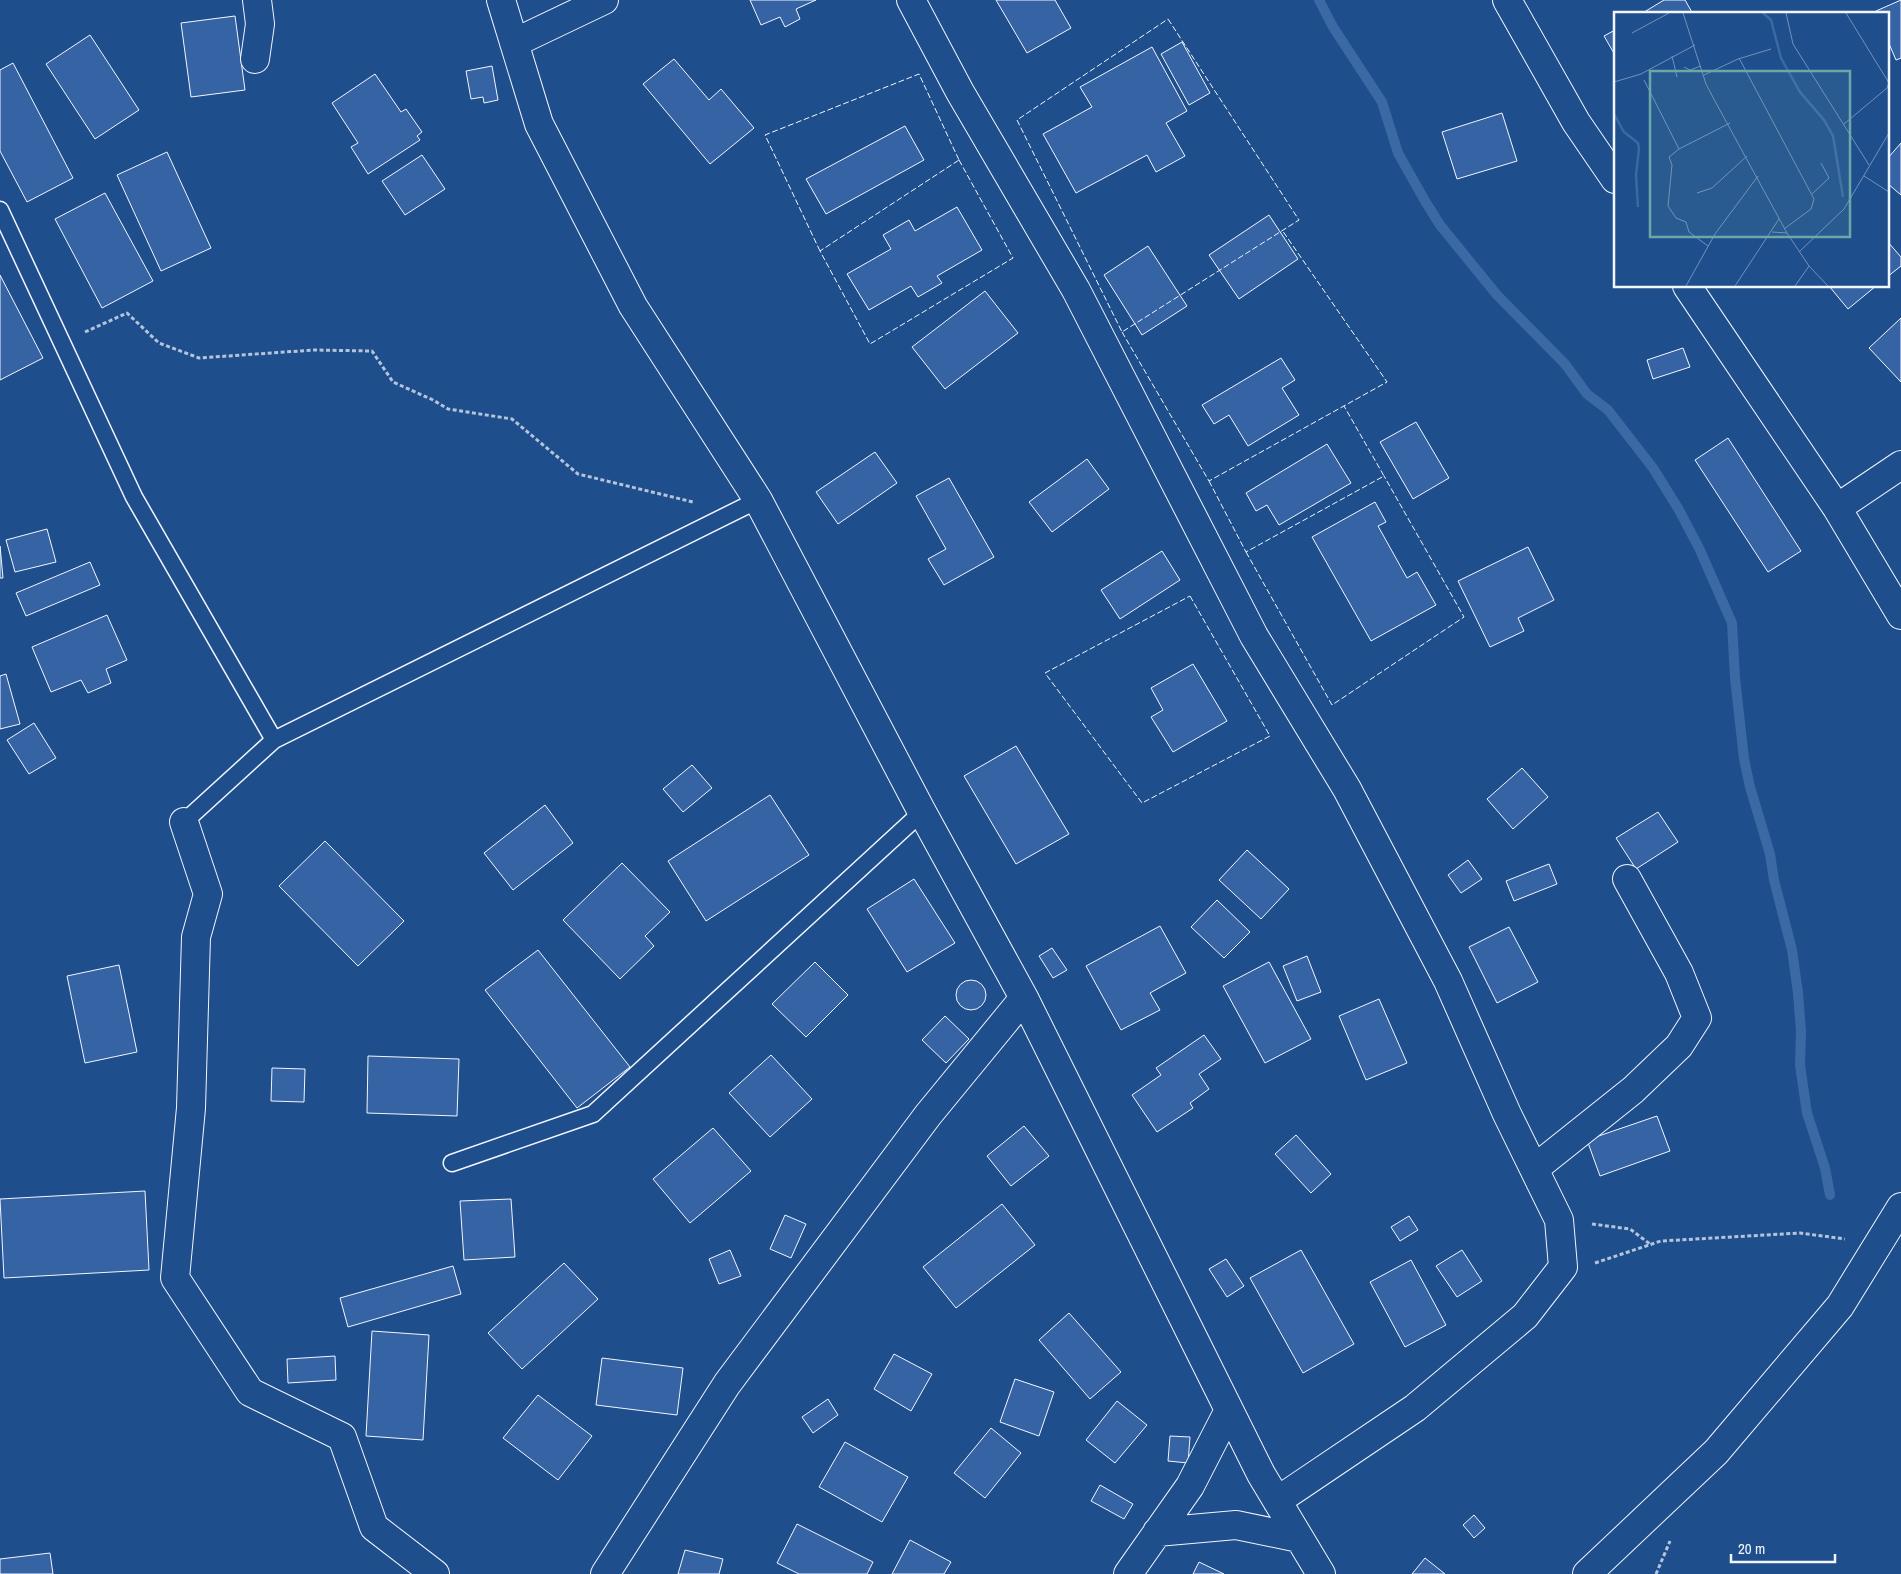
<svg xmlns="http://www.w3.org/2000/svg" width="1901" height="1574" viewBox="0 0 1901 1574" font-family="'Archivo Narrow',sans-serif">
  <style>
    .lines { fill: none; stroke-linecap: round; stroke-linejoin: round }
    .stream { stroke: #3b69a3; stroke-width: 10 }
    .building { fill: #3563a3; stroke: #f2f6ff }
    .service-casing { stroke: #f2f6ff; stroke-width: 19 }
    .minor-casing { stroke: #f2f6ff; stroke-width: 30 }
    .path { stroke: #b3c4dc; stroke-width: 3; stroke-dasharray: 4 2.5; stroke-linecap: butt }
    .service { stroke: #1f4e8c; stroke-width: 16 }
    .minor { stroke: #1f4e8c; stroke-width: 28 }
    .fence { stroke: #f2f6ff; stroke-width: 1; stroke-dasharray: 6 2.5; stroke-linecap: butt }
    .inset-river { fill: none; stroke: #3b69a3; stroke-width: 2.5 }
    .inset-road { fill: none; stroke: #7391ba; stroke-width: 1 }
    .view { fill: #6aa9a8; fill-opacity: 0.15; stroke: #6aa9a8; stroke-width: 2.5 }
    .inset-edge { fill: none; stroke: #f2f6ff; stroke-width: 2.5 }
  </style>
  <rect width="100%" height="100%" fill="#1f4e8c"/>
  <g class="lines">
    <path class="stream" d="M1319 0 1333 27 1382 102 1398 153 1425 201 1440 225 1497 295 1565 364 1587 394 1608 410 1653 468 1679 510 1699 548 1732 623 1735 678 1744 759 1750 787 1770 854 1774 880 1792 950 1798 993 1801 1031 1800 1065 1807 1113 1825 1168 1830 1195"/>
  </g>
  <path class="building" d="M750 0H816L796 9 800 19 785 27 780 17 761 25Z
    M996 0H1055L1071 28 1027 53Z
    M1664 0H1685L1693 14H1641Z
    M1901 0V58L1896 60 1887 39V14H1877L1876 11Z
    M235 16 245 90 191 97 181 23Z
    M1615 30V55L1604 36Z
    M90 35 139 110 95 139 46 64Z
    M1182 42 1210 93 1189 105 1161 54Z
    M1152 47 1187 111 1166 123 1185 156 1156 172 1147 155 1076 193 1043 134 1092 107 1080 87Z
    M674 59 709 100 721 89 754 128 710 164 643 84Z
    M13 63 73 178 27 202 0 151V70Z
    M492 66 498 100 484 103 483 97 471 99 466 71Z
    M375 74 401 112 406 109 422 132 417 136 420 140 368 174 351 147 358 143 332 103Z
    M1502 113 1517 161 1457 179 1442 132Z
    M905 126 924 160 826 214 806 179Z
    M1901 143V195L1887 183V159Z
    M167 152 211 248 161 271 117 175Z
    M422 155 445 189 405 215 382 181Z
    M105 193 153 281 102 308 55 219Z
    M957 207 982 250 937 276 942 283 918 297 911 286 869 310 847 274 891 249 883 235 909 220 915 231Z
    M1269 215 1298 259 1239 299 1209 255Z
    M1887 241 1901 257V266L1887 277Z
    M1148 246 1187 306 1142 335 1104 275Z
    M0 275 43 358 0 380Z
    M1829 286H1876L1848 309Z
    M985 291 1018 333 945 389 912 347Z
    M1901 318V382L1869 348Z
    M1683 348 1690 367 1653 379 1647 360Z
    M1281 358 1295 380 1282 388 1299 415 1248 446 1229 415 1214 424 1202 405Z
    M1416 422 1449 478 1413 499 1380 442Z
    M1728 438 1801 551 1768 572 1695 460Z
    M1327 444 1351 483 1279 525 1267 505 1256 511 1246 493Z
    M875 452 897 483 838 524 816 492Z
    M1087 459 1109 489 1052 532 1029 502Z
    M949 478 994 557 944 585 928 559 946 549 916 496Z
    M1375 502 1386 522 1378 526 1407 578 1417 572 1436 605 1371 641 1312 537Z
    M47 529 56 562 15 572 6 540Z
    M0 546 3 578H0Z
    M1528 547 1554 600 1518 618 1524 631 1490 647 1458 581Z
    M1162 551 1180 580 1120 619 1101 590Z
    M90 562 100 585 26 616 16 593Z
    M107 615 127 660 106 669 111 683 88 693 81 680 51 692 32 647Z
    M1193 664 1227 721 1173 752 1151 717 1163 710 1151 688Z
    M6 674 20 724 0 729V676Z
    M34 723 56 758 29 774 7 740Z
    M1016 746 1069 834 1016 864 964 776Z
    M692 765 712 788 683 812 663 789Z
    M1522 768 1548 797 1513 829 1487 799Z
    M770 795 809 855 706 921 668 861Z
    M545 805 573 843 513 890 484 853Z
    M1658 812 1678 842 1636 869 1616 838Z
    M325 841 404 921 358 966 279 886Z
    M1247 850 1289 889 1261 919 1219 880Z
    M1468 860 1482 879 1461 893 1448 875Z
    M622 863 670 912 645 936 654 946 620 979 563 920Z
    M1549 864 1557 884 1514 901 1506 881Z
    M914 879 955 943 907 972 867 909Z
    M1217 900 1250 932 1224 958 1191 927Z
    M1160 926 1186 973 1150 993 1160 1010 1121 1030 1086 966Z
    M1509 927 1538 982 1497 1003 1469 947Z
    M1052 948 1067 970 1053 978 1039 956Z
    M538 950 630 1067 577 1108 485 990Z
    M1307 956 1321 992 1297 1001 1283 966Z
    M815 962 848 995 806 1037 772 1004Z
    M1269 962 1311 1039 1265 1063 1223 986Z
    M119 965 137 1052 85 1063 67 976Z
    M956 995a15 15 0 1 1 30 0a15 15 0 1 1-30 0Z
    M1379 999 1407 1063 1366 1080 1339 1016Z
    M945 1016 969 1039 946 1063 922 1040Z
    M1204 1035 1221 1059 1199 1074 1209 1089 1190 1103 1193 1108 1157 1132 1132 1095 1161 1075 1156 1068Z
    M771 1055 812 1099 770 1137 729 1093Z
    M368 1056 459 1059 457 1116 367 1113Z
    M272 1068 305 1069 304 1102 271 1101Z
    M1657 1116 1670 1151 1600 1176 1587 1140Z
    M1024 1126 1049 1156 1011 1186 987 1156Z
    M713 1128 751 1171 690 1223 653 1179Z
    M1296 1135 1331 1174 1311 1193 1275 1154Z
    M145 1191 149 1270 4 1278 0 1199Z
    M511 1199 515 1257 464 1260 460 1201Z
    M1002 1204 1035 1245 956 1308 923 1267Z
    M785 1215 806 1224 791 1258 770 1249Z
    M1409 1216 1418 1230 1400 1241 1391 1227Z
    M730 1250 741 1276 719 1284 709 1259Z
    M1301 1250 1354 1344 1303 1373 1250 1278Z
    M1462 1250 1482 1281 1457 1297 1436 1266Z
    M1226 1259 1244 1286 1227 1297 1209 1269Z
    M1411 1260 1446 1325 1405 1347 1370 1282Z
    M564 1263 598 1299 522 1369 488 1333Z
    M453 1266 461 1294 348 1327 340 1298Z
    M1069 1313 1121 1372 1090 1399 1039 1340Z
    M372 1331 429 1335 423 1440 366 1436Z
    M894 1354 932 1374 911 1411 874 1389Z
    M335 1356 336 1380 288 1383 287 1359Z
    M602 1358 683 1368 677 1415 596 1405Z
    M1015 1379 1054 1392 1039 1436 1000 1422Z
    M538 1395 592 1436 558 1480 503 1438Z
    M828 1399 838 1415 813 1433 802 1417Z
    M1117 1401 1147 1425 1115 1463 1086 1440Z
    M991 1428 1021 1453 985 1498 954 1473Z
    M1170 1436 1190 1437 1188 1463 1168 1461Z
    M845 1442 908 1477 882 1522 819 1487Z
    M1100 1485 1133 1504 1124 1519 1091 1501Z
    M1474 1515 1485 1528 1474 1538 1463 1525Z
    M797 1524 873 1562 867 1574H799L777 1563Z
    M910 1540 951 1562 944 1574H892Z
    M685 1550 723 1559 719 1574H678Z
    M50 1553 53 1574H0V1559Z
    M1425 1558 1445 1574H1412Z
    M1199 1562 1224 1574H1193Z"/>
  <g class="lines">
    <g class="service-casing">
      <path id="service" d="M0 210 134 497 274 740
        M184 822 274 740 758 500
        M452 1163 593 1114 922 812"/>
    </g>
    <g class="minor-casing">
      <path id="minor" d="M501 0 539 124 633 306 758 500 922 812 1024 998 1261 1474 1321 1574
        M911 0 960 92 1076 290 1254 636 1347 789 1448 981 1507 1114 1559 1220 1563 1267 1525 1316 1415 1408 1277 1501
        M1507 0 1576 122 1615 179
        M514 43 604 0
        M255 59 260 24 257 0
        M1687 286 1837 508 1901 615
        M1837 508 1901 465
        M184 822 208 894 196 937 191 1108 175 1278 250 1392 342 1437 374 1527 435 1574
        M1534 1169 1633 1090 1679 1046 1697 1018 1679 973 1627 879
        M1157 1532 1236 1525 1299 1538
        M605 1574 727 1384 928 1115 1024 998
        M1128 1574 1190 1486 1229 1410
        M1587 1574 1716 1452 1840 1306 1901 1207"/>
    </g>
    <path class="path" d="M85 332 127 313 159 343 199 358 314 350 372 351 393 382 433 400 448 409 512 419 578 474 693 502
      M1592 1224 1630 1229 1650 1244
      M1595 1263 1661 1241 1800 1233 1845 1239
      M1656 1574 1670 1541"/>
    <use href="#service" class="service"/>
    <use href="#minor" class="minor"/>
    <path class="fence" d="M1168 19 1299 220 1122 332 1017 120Z
      M959 160 1013 258 870 344 820 251Z
      M820 251 765 135 919 74 959 160
      M1122 332 1209 481 1387 382 1282 230
      M1209 481 1246 552 1384 476 1344 406
      M1246 552 1332 705 1464 617 1384 476
      M1190 596 1270 736 1142 803 1045 673Z"/>
  </g>
  <g transform="translate(1614 12)">
    <rect width="275" height="275" fill="#1f4e8c"/>
    <path class="inset-river" d="M149 1 157 8 167 46 186 80 210 108 219 124 229 185M0 102 10 120 24 131 25 137 22 163 24 195"/>
    <path class="inset-road" d="M69 1 92 72 102 91 173 221 195 254 214 274M172 1 179 32 255 153M18 21 55 1M58 44 63 65M125 46 200 187 197 197 170 217M70 55 76 58 87 54M90 63 124 47 157 37M30 68 65 137M0 70 27 62 81 33M230 112 273 76 275 71 232 1M250 164 275 180M83 181 98 176 133 144M198 182 215 166 207 151M158 220 173 221M94 234 75 220 72 210 62 206 54 194 58 153 55 145 65 137 116 111M185 240 230 197 275 121M72 274 101 222 144 164M121 274 165 207M181 274 195 254"/>
    <path class="view" d="M36 59H236V225H36Z"/>
    <rect width="275" height="275" class="inset-edge"/>
  </g>
  <path d="M1731 1554v8h104v-8" fill="none" stroke="#f2f6ff" stroke-width="2.5"/>
  <text x="1738" y="1554" font-size="15" fill="#f2f6ff" stroke="#1f4e8c" stroke-width="4" paint-order="stroke">20 m</text>
</svg>
